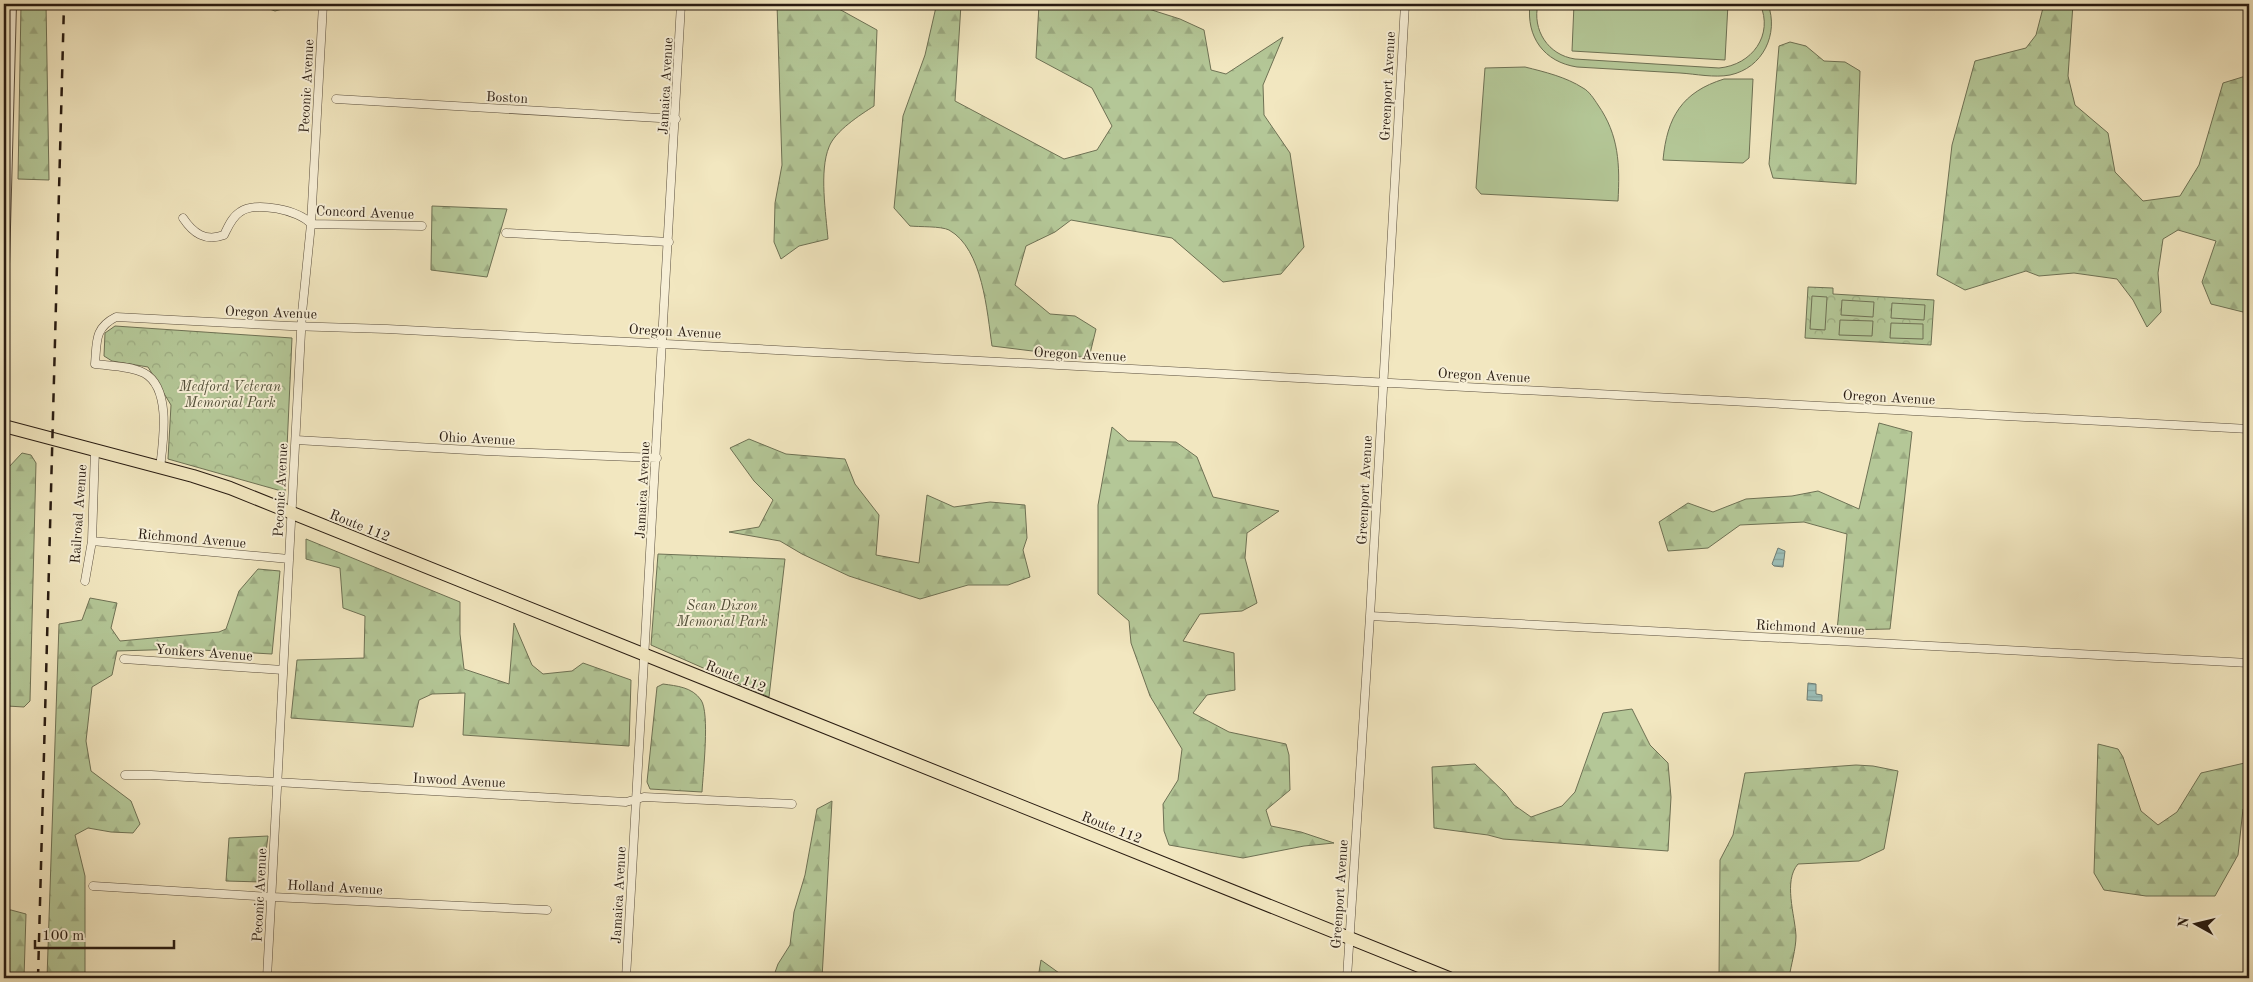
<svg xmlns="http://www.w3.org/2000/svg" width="2253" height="982" viewBox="0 0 2253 982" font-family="'Old Standard TT',serif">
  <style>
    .forest { fill: url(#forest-firs); stroke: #6e7154 }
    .park { fill: url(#park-crowns); stroke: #6e7154 }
    .pitch { fill: #b4c797; stroke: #6e7154 }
    .water { fill: url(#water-rules); stroke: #6e7d75 }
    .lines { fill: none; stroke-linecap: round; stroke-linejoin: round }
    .minor-casing { stroke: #5a4e3d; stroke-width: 9 }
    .tertiary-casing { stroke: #5a4e3d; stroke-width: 12 }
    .primary-casing { stroke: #281b11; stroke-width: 14 }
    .minor { stroke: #f7efd6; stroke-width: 8 }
    .tertiary { stroke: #f7efd6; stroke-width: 10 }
    .primary { stroke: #f2e7c0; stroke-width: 12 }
    .rail { stroke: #281b11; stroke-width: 2.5; stroke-dasharray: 9 9; stroke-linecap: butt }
    .labels { text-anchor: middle; stroke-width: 4; stroke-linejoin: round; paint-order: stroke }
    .street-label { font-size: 14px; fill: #281b11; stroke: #f7efd6 }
    .park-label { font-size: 14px; font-style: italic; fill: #524f39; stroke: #f7efd6 }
  </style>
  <defs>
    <pattern id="forest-firs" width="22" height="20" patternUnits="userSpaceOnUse" patternTransform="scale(1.25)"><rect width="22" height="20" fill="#b4c797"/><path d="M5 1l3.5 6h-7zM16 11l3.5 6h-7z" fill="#9baa81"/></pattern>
    <pattern id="park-crowns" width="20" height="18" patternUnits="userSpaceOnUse" patternTransform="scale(1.25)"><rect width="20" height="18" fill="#b4c797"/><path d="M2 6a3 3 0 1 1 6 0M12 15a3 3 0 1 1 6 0" fill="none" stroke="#9baa81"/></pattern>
    <pattern id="water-rules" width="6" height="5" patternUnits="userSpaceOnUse" patternTransform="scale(1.25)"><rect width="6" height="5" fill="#9cbfb8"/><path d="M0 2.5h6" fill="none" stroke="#86a49d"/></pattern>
  </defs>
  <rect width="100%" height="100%" fill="#f2e7c0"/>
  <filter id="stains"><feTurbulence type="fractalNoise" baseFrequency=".004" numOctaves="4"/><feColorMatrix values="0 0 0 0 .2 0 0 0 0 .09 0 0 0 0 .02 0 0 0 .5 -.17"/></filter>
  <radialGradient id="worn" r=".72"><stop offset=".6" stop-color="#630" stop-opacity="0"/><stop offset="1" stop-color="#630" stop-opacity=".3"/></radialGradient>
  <path class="forest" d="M21 4H46L49 180 18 179Z
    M256 4H301L275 11Z
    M777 4H830L877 30 874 106C860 115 835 131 829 147 819 171 826 214 828 239L799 246 781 259 774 242 775 203 782 165Z
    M943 4H961L955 101 1064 159 1097 150 1112 126 1092 88 1036 58 1039 4H1133L1180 19 1204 30 1211 70 1226 74 1283 37 1263 85 1264 115 1290 153 1304 247 1281 274 1223 282 1172 238 1071 220 1055 232 1026 246 1015 285 1050 314 1075 316 1096 329 1089 358 992 346C987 312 983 249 949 230 941 226 919 227 910 226L894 208 903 116 925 55 936 7Z
    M2044 4H2073L2068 76 2075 105 2108 133 2115 172 2143 201 2180 196 2199 165 2223 83 2249 75V310L2243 312 2211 304 2202 282 2216 241 2178 230 2163 239 2158 273 2161 312 2147 327 2133 300 2117 279 2074 273 2039 276 2026 271 1965 290 1937 275 1952 145 1975 61 2026 48 2036 35Z
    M1790 42 1806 46 1824 61 1845 62 1860 71 1856 184 1773 178 1769 164 1779 46Z
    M432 206 507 209 487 277 431 270Z
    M1879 423 1912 432 1890 629 1837 630 1847 534 1804 522 1740 525 1708 548 1668 551 1659 522 1688 503 1713 512 1746 499 1792 496 1818 491 1859 509Z
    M1112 427 1128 441 1176 442 1197 457 1213 497 1279 511 1247 533 1245 558 1257 603 1242 611 1200 614 1183 641 1234 653 1235 690 1207 695 1193 713 1229 732 1286 744 1289 755 1290 790 1266 810 1271 826 1301 832 1334 843 1304 846 1243 858 1169 845 1164 831 1163 804 1178 780 1182 749 1150 696 1131 643 1129 621 1098 594V505Z
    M749 439 786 454 845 459 855 484 879 515 876 555 919 563 927 495 954 507 990 502 1025 505 1027 538 1023 550 1030 577 1008 585H968L920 599 849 576 802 554 780 541 729 532 759 527 773 500 754 481 730 448Z
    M22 453 31 455 36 463 30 701 24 707 7 706 4 703V600L8 468Z
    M306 539 460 602V634L464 669 509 684 514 623 532 665 543 674 572 671 583 663 631 680 629 746 463 735 465 693 432 694 419 700 413 727 291 718 297 660 364 658 365 616 343 608 340 568 306 559Z
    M258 569 280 571 272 654 183 649 117 651 112 675 92 687 86 741 91 771 131 801 140 824 133 833 111 832 88 828 75 835 85 876V978H47L59 624 82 620 90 598 117 603 111 628 120 641 219 632 226 629 239 591Z
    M663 684C677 686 692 687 701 700 710 713 703 773 702 792L650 789 647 782 657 687Z
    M1632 709 1650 745 1668 763 1671 797 1668 851 1503 839 1488 835 1434 828 1432 767 1475 764 1505 793 1514 805 1531 817 1562 806 1575 792 1603 713Z
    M2098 744 2118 749 2123 757 2141 811 2158 825 2177 812 2201 773 2249 762V803L2243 809 2238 855 2215 896H2146L2104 890 2094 873Z
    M1856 765 1873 766 1898 771 1884 849 1859 861 1798 864C1783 881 1795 915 1796 936 1796 949 1791 965 1789 978H1719L1720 860 1733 835 1745 773Z
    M832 801 822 978H773L778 964 790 945 794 912 805 875 817 809Z
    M268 836 262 882 226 881 229 838Z
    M4 910H11L26 914 24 978H4Z
    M1041 960 1066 978H1038Z"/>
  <path class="park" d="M1808 287 1833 288V294L1934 300 1931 345 1805 338Z
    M115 326 292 338 285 492 168 459 171 405 148 367 112 361 104 356 105 333Z
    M658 554 785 559 769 697 651 645Z"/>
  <path class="pitch" d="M1530 4H1538C1532 30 1548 55 1575 59L1719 68C1752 65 1774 35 1760 4H1768C1779 34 1763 68 1730 75 1714 78 1696 74 1680 73 1646 71 1611 69 1577 67 1544 62 1526 37 1530 4Z
    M1574 4H1728L1725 60 1572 51Z
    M1525 67C1545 72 1566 77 1583 88 1589 91 1594 99 1598 105 1619 135 1620 165 1618 201L1481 194 1476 188 1485 68Z
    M1724 79H1753L1749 158 1743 163 1663 160C1667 117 1682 92 1724 79Z
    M1812 296 1827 297 1825 330 1810 329Z
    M1842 300 1874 302 1873 317 1841 315Z
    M1892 303 1925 305 1924 320 1891 318Z
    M1840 320 1873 321 1872 336 1839 335Z
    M1891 323 1923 324V339L1890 338Z"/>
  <path class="water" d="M1778 548 1785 551 1783 567 1774 566 1772 564Z
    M1808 683 1816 684V694L1822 695V701L1807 700Z"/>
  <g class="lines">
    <g class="minor-casing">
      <path id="minor" d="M336 99 676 119
        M183 218C193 233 205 242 224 235 228 227 232 217 240 212 256 201 299 210 311 224L422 226
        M506 233 669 242
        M296 440 486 451 657 458
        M160 468C163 442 172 388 144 373 130 366 111 366 95 364 97 342 94 328 116 317L290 326 387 329 2249 429
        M92 541 289 559
        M85 581 92 541 95 449
        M1370 616 2249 663
        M124 659 283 670
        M125 775H151L626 802 644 797 792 804
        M93 886 272 897 547 910
        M267 978 302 313 311 224 323 4
        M626 978 681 4
        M1347 978 1370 616 1405 4"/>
    </g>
    <g class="tertiary-casing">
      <path id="tertiary" d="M4 264 11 4"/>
    </g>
    <g class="primary-casing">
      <path id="primary" d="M4 426 193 476 230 488 1449 978"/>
    </g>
    <use href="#minor" class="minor"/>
    <use href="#tertiary" class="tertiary"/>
    <use href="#primary" class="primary"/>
    <path class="rail" d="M38 978 64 4"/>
  </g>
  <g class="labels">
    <g class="street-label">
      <text transform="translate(306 86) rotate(-87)" y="5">Peconic Avenue</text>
      <text transform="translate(665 86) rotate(-87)" y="5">Jamaica Avenue</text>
      <text transform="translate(1387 86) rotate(-87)" y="5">Greenport Avenue</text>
      <text transform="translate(507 97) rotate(3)" y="5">Boston</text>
      <text transform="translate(365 212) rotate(2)" y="5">Concord Avenue</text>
      <text transform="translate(271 312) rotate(2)" y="5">Oregon Avenue</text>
      <text transform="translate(675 331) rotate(3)" y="5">Oregon Avenue</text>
      <text transform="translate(1080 354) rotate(3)" y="5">Oregon Avenue</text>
      <text transform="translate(1484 375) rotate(3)" y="5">Oregon Avenue</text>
      <text transform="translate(1889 397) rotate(3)" y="5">Oregon Avenue</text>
      <text transform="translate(477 438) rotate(3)" y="5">Ohio Avenue</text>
      <text transform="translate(280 490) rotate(-87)" y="5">Peconic Avenue</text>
      <text transform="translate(642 490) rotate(-87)" y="5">Jamaica Avenue</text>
      <text transform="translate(1364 490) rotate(-87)" y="5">Greenport Avenue</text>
      <text transform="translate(78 514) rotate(-86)" y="5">Railroad Avenue</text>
      <text transform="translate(360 525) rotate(22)" y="5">Route 112</text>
      <text transform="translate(192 538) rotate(5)" y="5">Richmond Avenue</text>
      <text transform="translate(1810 627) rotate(3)" y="5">Richmond Avenue</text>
      <text transform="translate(204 652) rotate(4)" y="5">Yonkers Avenue</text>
      <text transform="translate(736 676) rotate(22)" y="5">Route 112</text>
      <text transform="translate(459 780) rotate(3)" y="5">Inwood Avenue</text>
      <text transform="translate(1112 827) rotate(22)" y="5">Route 112</text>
      <text transform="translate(335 887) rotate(3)" y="5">Holland Avenue</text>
      <text transform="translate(1339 894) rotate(-86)" y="5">Greenport Avenue</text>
      <text transform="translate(259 895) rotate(-87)" y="5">Peconic Avenue</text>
      <text transform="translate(618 895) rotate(-87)" y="5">Jamaica Avenue</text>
    </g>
    <g class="park-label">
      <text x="230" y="391">Medford Veteran<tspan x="230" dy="16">Memorial Park</tspan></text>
      <text x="722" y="610">Sean Dixon<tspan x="722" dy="16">Memorial Park</tspan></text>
    </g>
  </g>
  <rect width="2253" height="982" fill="none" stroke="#f2e7c0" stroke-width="20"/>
  <rect x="5" y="5" width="2243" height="972" fill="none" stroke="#281b11" stroke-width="2.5"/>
  <rect x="10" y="10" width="2233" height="962" fill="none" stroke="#281b11"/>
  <g transform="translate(2196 924) rotate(278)" stroke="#f7efd6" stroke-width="4" paint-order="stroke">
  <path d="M0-4L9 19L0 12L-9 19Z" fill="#281b11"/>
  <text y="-8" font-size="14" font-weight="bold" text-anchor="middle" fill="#281b11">N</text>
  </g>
  <path d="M35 940v8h139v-8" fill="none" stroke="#281b11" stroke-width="2.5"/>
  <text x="42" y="940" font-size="15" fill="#281b11" stroke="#f7efd6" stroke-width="4" paint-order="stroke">100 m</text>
  <rect width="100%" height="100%" filter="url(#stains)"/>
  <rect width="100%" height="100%" fill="url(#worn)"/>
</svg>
